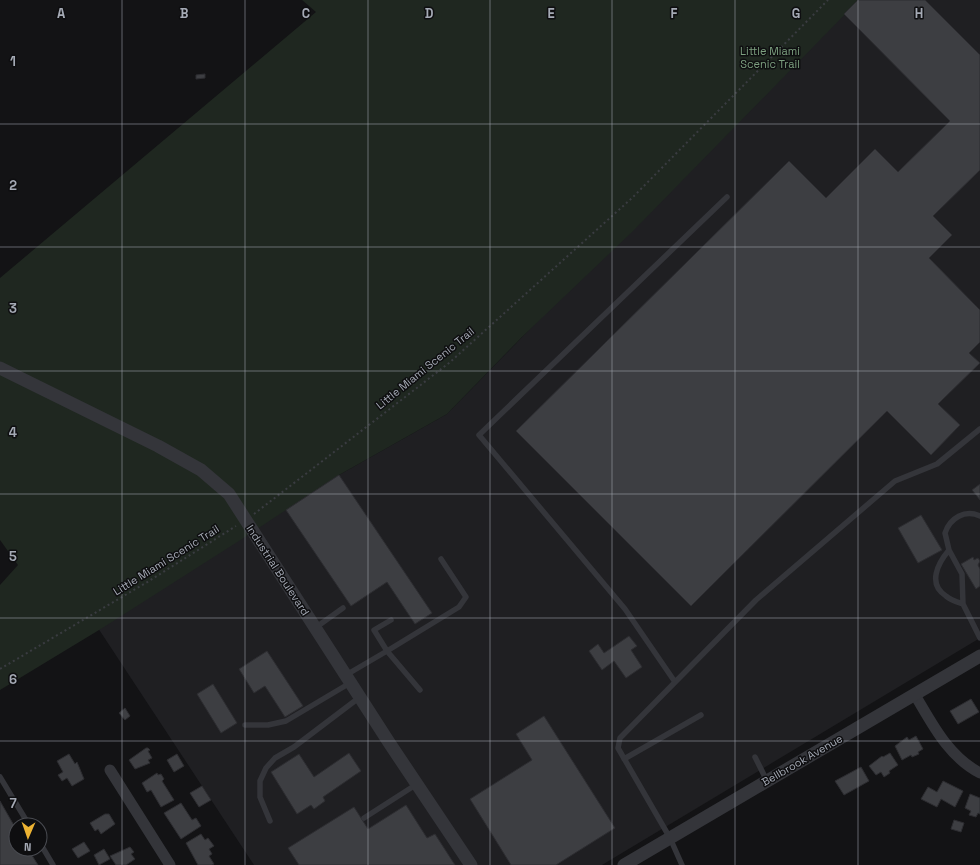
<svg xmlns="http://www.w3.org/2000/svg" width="980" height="865" viewBox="0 0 980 865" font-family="'Space Grotesk',sans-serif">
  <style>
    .built { fill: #1f1f22 }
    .green { fill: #1f2720 }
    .building { fill: #3d3e42; stroke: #2d2d31 }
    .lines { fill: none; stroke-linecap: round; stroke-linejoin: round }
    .path { stroke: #3a3c41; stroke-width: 2; stroke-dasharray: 2 3; stroke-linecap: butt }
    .service { stroke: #34353a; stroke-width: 5.5 }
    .minor { stroke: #34353a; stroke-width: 11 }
    .tertiary { stroke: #34353a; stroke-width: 13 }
    .grid { fill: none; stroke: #a5aab5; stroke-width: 1; stroke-opacity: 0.55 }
    .labels { text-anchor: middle; stroke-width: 3; stroke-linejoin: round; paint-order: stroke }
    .park-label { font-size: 11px; fill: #7c9f7f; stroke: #0e0e10 }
    .street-label { font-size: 11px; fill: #a5aab5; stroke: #0e0e10 }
    .grid-label { font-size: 13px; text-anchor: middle; font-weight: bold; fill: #a5aab5; stroke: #0e0e10; stroke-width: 3; stroke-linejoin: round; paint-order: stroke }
  </style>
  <rect width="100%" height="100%" fill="#131315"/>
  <path class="built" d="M851 0H980V638L602 865H254L98 628 339 475 447 414Z"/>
  <path class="green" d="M302 0H859L632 232 522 337 447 414 339 475 242 539 104 627 0 690V585L18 565 0 540V278L316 12Z"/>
  <path class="building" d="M858 0H925L980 55V170L933 216 952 235 929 258 980 310V342L969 353 980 363 938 404 960 425 931 455 887 411 691 606 516 431 789 161 826 198 875 149 898 172 950 121 844 14Z
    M205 74V78L196 79V75Z
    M339 475 432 613 415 624 387 582 351 606 286 510Z
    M980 484V500L972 490Z
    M921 515 942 550 918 563 898 528Z
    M973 557 974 560 978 558 980 561 978 565 980 569V586L976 589 961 564Z
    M629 636 637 646 631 650 642 667 626 678 614 661 602 670 589 651 598 644 604 653Z
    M267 651 303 706 285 717 265 686 254 693 239 669Z
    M213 684 237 723 221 733 197 694Z
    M971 699 979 712 958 724 950 711Z
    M125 708 130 716 125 720 119 713Z
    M544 716 615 828 556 865H511L470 799 532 760 516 734Z
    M916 736 923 749 918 752 919 754 912 757 911 755 902 760 895 746 907 737 909 740Z
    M146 748H148L150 750 148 751 152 758 148 760 150 763 135 769 129 760Z
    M349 753 361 771 323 797 325 801 314 809 311 805 297 814 271 772 299 754 314 777Z
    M890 753 898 765 889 771 890 773 884 777 881 772 876 775 869 766 882 756 883 757Z
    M69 754 75 764 77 762 84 779 72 786 67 778 62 781 58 775 63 772 57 761Z
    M177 754 184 766 174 772 167 760Z
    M861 767 869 781 844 795 835 781Z
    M157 773 158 775 161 774 164 779 162 781 174 800 161 807 151 790 147 792 142 783Z
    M943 781 963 791 955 807 941 799 937 807 921 799 928 787 937 792Z
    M202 786 211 800 199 807 190 793Z
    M970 794 980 798V814L978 813 976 817 969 815 971 811 965 808Z
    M0 801 16 829V849H28L38 865H0Z
    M181 803 192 820 196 818 201 826 181 839 164 813Z
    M406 805 427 838 435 834 455 865H299L288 848 354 807 368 829Z
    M105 814H109L115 824 101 834 98 829 95 831 90 823Z
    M954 820 964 823 961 832 951 829Z
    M201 834 205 840 208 838 214 846 209 849 212 854 209 856 214 864 212 865H198L186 843Z
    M84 842 90 851 78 858 72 849Z
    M130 847 134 852 131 854 135 859 126 865H116L110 856Z
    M104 849 110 859 99 865 94 855Z"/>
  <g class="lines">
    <path class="path" d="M254 514 449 363 632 198 828 0
      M0 669 149 581 236 526"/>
    <path class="service" d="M980 516C965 509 950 518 945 533L949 550 962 574 963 604 980 638
      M949 550C938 563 927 584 946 596 950 600 957 602 963 604
      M391 620 374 630 387 651 459 607 466 597 441 559
      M315 628 343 608
      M346 675 387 651 420 690
      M675 682 625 609 479 435 727 197
      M245 725H268L286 721 350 683
      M755 757 767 781
      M624 759 701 715
      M0 777 29 825
      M364 818 417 784
      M270 821 260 797V781L266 768 275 758 294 747 360 697
      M40 843 53 865
      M682 865 670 838 618 748 620 738 756 600 895 481 937 464 980 429"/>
    <path class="minor" d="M915 695C933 725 948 756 980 773
      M110 770 170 865"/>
    <path class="tertiary" d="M0 368 158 446 201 470 229 494 390 744 471 865
      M624 865 980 656"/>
  </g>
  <path class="grid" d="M122 0V865M245 0V865M368 0V865M490 0V865M612 0V865M735 0V865M858 0V865M0 124H980M0 247H980M0 371H980M0 494H980M0 618H980M0 741H980"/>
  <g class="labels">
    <g class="park-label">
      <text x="770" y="55">Little Miami<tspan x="770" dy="13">Scenic Trail</tspan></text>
    </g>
    <g class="street-label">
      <text transform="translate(425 368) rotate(-39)" y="4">Little Miami Scenic Trail</text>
      <text transform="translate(166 560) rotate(-32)" y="4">Little Miami Scenic Trail</text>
      <text transform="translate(278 570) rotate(57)" y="4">Industrial Boulevard</text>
      <text transform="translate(802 760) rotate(-30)" y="4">Bellbrook Avenue</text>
    </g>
  </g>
  <g class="grid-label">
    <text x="61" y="18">A</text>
    <text x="184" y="18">B</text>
    <text x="306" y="18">C</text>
    <text x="429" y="18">D</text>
    <text x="551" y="18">E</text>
    <text x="674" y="18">F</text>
    <text x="796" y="18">G</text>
    <text x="919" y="18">H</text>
    <text x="13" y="66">1</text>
    <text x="13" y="190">2</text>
    <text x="13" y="313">3</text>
    <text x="13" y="437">4</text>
    <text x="13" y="561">5</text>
    <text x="13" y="684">6</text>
    <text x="13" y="808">7</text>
  </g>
  <g transform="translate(28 837) rotate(182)"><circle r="19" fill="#0e0e10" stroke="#4a4c52"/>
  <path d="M0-3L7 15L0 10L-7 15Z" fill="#edb333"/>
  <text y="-6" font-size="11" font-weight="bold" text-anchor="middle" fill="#a5aab5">N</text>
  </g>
</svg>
